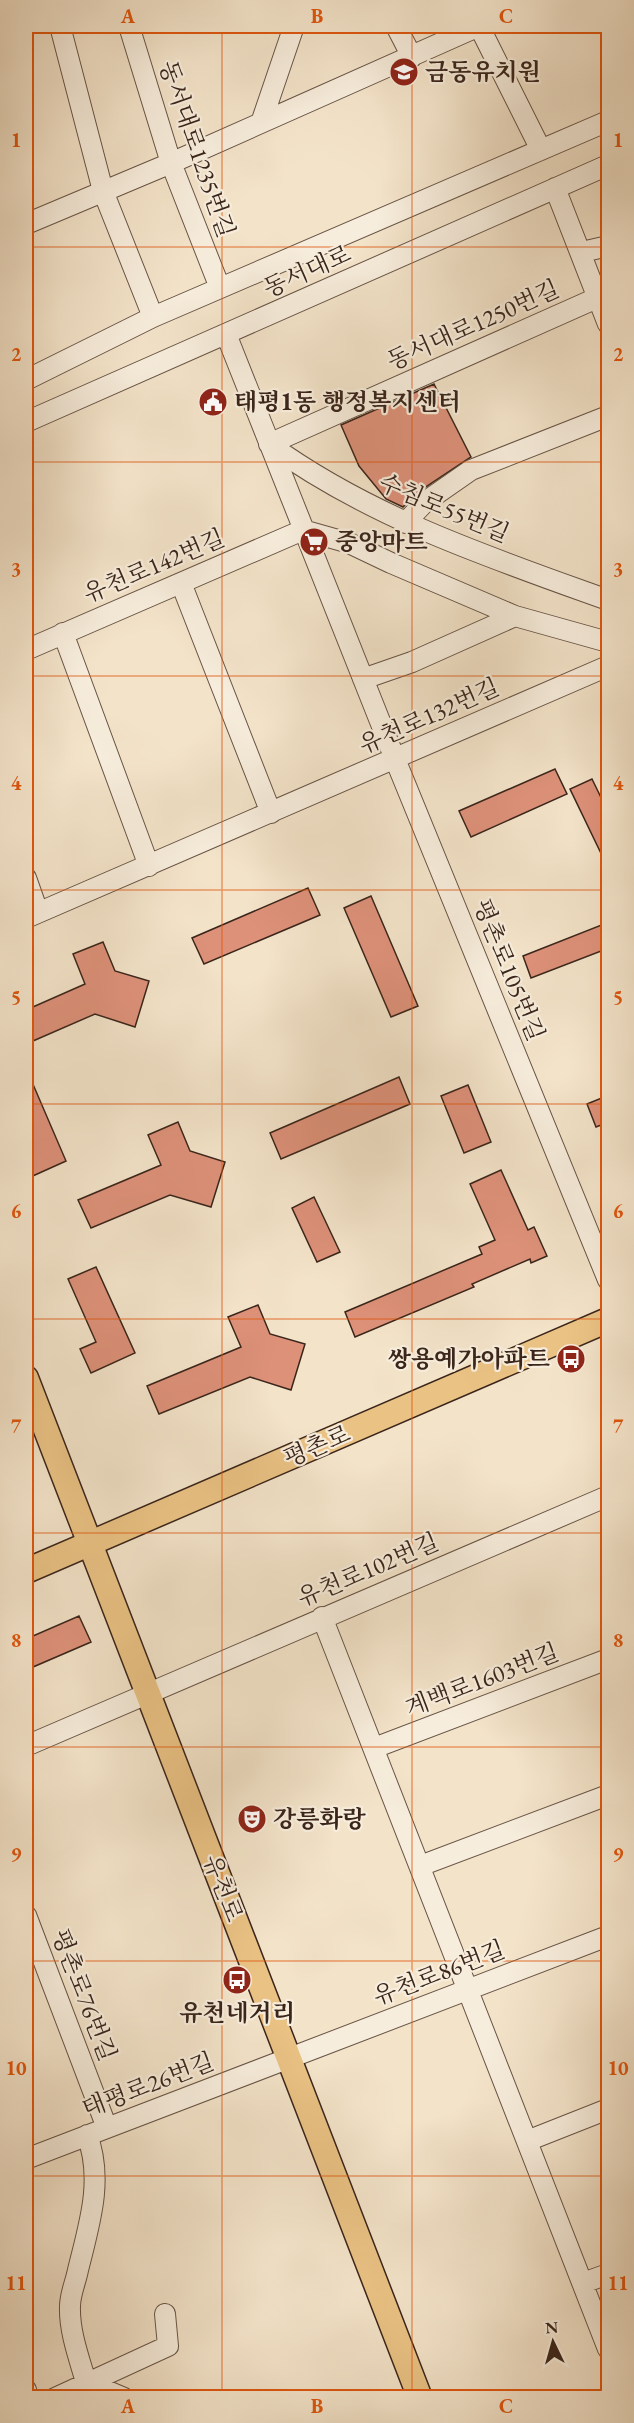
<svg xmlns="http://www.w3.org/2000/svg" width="634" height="2423" viewBox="0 0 634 2423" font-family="'EB Garamond','Noto Serif KR',serif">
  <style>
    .building { fill: #dd9179; stroke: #3a251b; stroke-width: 1.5 }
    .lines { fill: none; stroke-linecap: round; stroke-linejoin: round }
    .minor-casing { stroke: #685446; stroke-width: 22 }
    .major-casing { stroke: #3a251b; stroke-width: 27 }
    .minor { stroke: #f7eddc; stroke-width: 20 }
    .major { stroke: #eac284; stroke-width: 24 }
    .grid { fill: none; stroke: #df560d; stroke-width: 1.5; stroke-opacity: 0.55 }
    .labels { text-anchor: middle; stroke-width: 4.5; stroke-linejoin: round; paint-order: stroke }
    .poi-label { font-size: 24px; font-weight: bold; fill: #3a251b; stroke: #f7eddc; text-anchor: start }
    .street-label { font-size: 24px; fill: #3a251b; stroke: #f7eddc }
    .neatline { fill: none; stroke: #df560d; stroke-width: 2 }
    .grid-label { font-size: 20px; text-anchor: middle; font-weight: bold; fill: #df560d }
  </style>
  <rect width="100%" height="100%" fill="#f3e3c9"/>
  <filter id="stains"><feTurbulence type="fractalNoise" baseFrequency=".00333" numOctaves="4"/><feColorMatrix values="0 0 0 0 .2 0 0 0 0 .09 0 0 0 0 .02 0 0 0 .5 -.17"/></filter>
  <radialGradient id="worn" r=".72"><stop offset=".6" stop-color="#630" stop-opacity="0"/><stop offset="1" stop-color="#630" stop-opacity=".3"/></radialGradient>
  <path class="building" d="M434 384 471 457 418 492 403 507 386 499 359 466 341 425Z
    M555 769 567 794 471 837 459 811Z
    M592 779 609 814V870L570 789Z
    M308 888 320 915 204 964 192 938Z
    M371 896 418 1006 391 1017 344 908Z
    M609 922V948L531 978 523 956Z
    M103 942 115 971 149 981 135 1027 95 1014 26 1044V1010L85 984 73 954Z
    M26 1068 66 1161 26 1179Z
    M399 1077 410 1104 281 1159 270 1133Z
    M468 1085 491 1142 464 1153 441 1096Z
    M609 1095V1122L596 1127 587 1104Z
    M178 1122 190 1151 225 1162 211 1207 170 1195 91 1228 78 1200 161 1165 148 1135Z
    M501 1170 528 1230 534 1227 547 1256 531 1263 530 1259 472 1284 474 1287 355 1337 345 1312 482 1254 479 1247 495 1240 470 1184Z
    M314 1197 340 1252 317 1262 292 1208Z
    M96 1267 135 1353 91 1373 80 1349 96 1342 68 1279Z
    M258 1305 270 1334 305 1344 291 1390 250 1377 159 1414 147 1386 241 1347 228 1317Z
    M79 1616 91 1642 26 1670V1639Z"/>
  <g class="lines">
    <g class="minor-casing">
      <path id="minor" d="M60 26 103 191 153 317
        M129 26 171 163 220 288
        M396 26 412 57
        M479 26 541 150
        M261 123 294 26
        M555 188 608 324
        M26 224 171 163 479 26
        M582 252 608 246
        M226 334 395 759 608 1280
        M26 380 153 317 608 121
        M26 422 608 165
        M269 444C371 518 491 558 608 600
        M269 444 599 297
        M405 523 425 502 471 470 608 416
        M181 583 271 813
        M63 633 149 866
        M26 650 303 530 349 543 391 563 515 616 608 642
        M363 679 412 662 515 616
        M26 878 38 912
        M26 918 608 666
        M322 1617 608 2349
        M26 1746 608 1496
        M374 1748 608 1659
        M420 1866 608 1795
        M26 1915 107 2128
        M87 2135C104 2180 89 2225 78 2270 76 2281 70 2294 70 2306 69 2331 79 2358 86 2382L124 2398
        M527 2141 608 2109
        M26 2159 608 1936
        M583 2283 608 2274
        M26 2390 28 2398
        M55 2398 168 2346 165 2314"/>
    </g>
    <g class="major-casing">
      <path id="major" d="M26 1378 420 2398
        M26 1571 608 1320"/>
    </g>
    <use href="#minor" class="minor"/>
    <use href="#major" class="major"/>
  </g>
  <path class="grid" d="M222 26V2398M412 26V2398M26 247H608M26 462H608M26 676H608M26 890H608M26 1104H608M26 1319H608M26 1533H608M26 1747H608M26 1961H608M26 2176H608"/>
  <defs>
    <g id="school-disc" transform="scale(1.5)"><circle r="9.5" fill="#8f2418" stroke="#f7eddc"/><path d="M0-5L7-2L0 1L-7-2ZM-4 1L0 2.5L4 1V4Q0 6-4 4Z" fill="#fff"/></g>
    <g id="civic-disc" transform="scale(1.5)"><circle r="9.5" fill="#8f2418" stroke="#f7eddc"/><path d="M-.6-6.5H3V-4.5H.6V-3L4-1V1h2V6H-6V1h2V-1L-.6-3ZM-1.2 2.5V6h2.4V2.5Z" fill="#fff"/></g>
    <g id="supermarket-disc" transform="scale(1.5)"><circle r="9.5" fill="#8f2418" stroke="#f7eddc"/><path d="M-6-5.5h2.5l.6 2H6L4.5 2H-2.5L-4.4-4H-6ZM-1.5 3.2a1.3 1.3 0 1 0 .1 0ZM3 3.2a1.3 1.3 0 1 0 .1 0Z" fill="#fff"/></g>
    <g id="bus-disc" transform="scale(1.5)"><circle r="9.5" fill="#8f2418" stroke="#f7eddc"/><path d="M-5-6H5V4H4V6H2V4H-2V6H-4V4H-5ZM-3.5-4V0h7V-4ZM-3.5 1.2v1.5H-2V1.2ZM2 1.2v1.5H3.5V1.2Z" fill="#fff"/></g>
    <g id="theatre-disc" transform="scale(1.5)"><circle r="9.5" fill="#8f2418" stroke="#f7eddc"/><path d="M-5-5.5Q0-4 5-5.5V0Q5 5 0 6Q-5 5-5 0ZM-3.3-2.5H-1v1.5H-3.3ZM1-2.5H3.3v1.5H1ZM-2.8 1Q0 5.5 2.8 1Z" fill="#fff"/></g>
  </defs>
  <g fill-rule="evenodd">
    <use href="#school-disc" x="404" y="72"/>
    <use href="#civic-disc" x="213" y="402"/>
    <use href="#supermarket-disc" x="314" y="542"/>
    <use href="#bus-disc" x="571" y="1359"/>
    <use href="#theatre-disc" x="252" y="1819"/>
    <use href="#bus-disc" x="237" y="1980"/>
  </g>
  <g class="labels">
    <g class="poi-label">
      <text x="425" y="80">금동유치원</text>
      <text x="234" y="410">태평1동 행정복지센터</text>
      <text x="335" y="550">중앙마트</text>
      <text x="550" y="1367" text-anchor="end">쌍용예가아파트</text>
      <text x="273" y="1827">강릉화랑</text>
      <text x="237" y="2021" text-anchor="middle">유천네거리</text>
    </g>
    <g class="street-label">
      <text transform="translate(197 149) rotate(71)" y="8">동서대로1235번길</text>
      <text transform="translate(307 271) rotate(-24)" y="8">동서대로</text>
      <text transform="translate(473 325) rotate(-24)" y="8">동서대로1250번길</text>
      <text transform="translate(444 508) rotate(23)" y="8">수침로55번길</text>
      <text transform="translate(154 566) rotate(-23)" y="8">유천로142번길</text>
      <text transform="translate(429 716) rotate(-24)" y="8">유천로132번길</text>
      <text transform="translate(509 970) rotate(68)" y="8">평촌로105번길</text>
      <text transform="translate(317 1446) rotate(-23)" y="8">평촌로</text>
      <text transform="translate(368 1570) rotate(-23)" y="8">유천로102번길</text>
      <text transform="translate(482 1680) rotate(-21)" y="8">계백로1603번길</text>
      <text transform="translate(223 1888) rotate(69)" y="8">유천로</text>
      <text transform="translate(439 1973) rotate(-21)" y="8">유천로86번길</text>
      <text transform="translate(84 1995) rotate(69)" y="8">평촌로76번길</text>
      <text transform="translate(148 2085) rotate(-21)" y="8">태평로26번길</text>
    </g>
  </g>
  <rect width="634" height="2423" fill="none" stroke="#f3e3c9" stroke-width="66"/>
  <g transform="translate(553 2342) rotate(355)" stroke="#f7eddc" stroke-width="4.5" paint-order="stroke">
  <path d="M0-4.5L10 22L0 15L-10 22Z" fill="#3a251b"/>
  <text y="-9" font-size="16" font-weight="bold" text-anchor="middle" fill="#3a251b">N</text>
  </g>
  <rect x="33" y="33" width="568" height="2357" class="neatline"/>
  <g class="grid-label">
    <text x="128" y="23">A</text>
    <text x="317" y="23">B</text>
    <text x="506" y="23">C</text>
    <text x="16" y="147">1</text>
    <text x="618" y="147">1</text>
    <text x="16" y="361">2</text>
    <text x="618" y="361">2</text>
    <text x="16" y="576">3</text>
    <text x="618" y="576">3</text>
    <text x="16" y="790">4</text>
    <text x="618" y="790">4</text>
    <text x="16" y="1004">5</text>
    <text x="618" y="1004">5</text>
    <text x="16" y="1218">6</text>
    <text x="618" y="1218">6</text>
    <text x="16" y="1433">7</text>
    <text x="618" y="1433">7</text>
    <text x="16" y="1647">8</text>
    <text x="618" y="1647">8</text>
    <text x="16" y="1861">9</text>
    <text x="618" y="1861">9</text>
    <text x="16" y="2075">10</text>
    <text x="618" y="2075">10</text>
    <text x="16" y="2290">11</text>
    <text x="618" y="2290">11</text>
    <text x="128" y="2413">A</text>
    <text x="317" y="2413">B</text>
    <text x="506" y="2413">C</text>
  </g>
  <rect width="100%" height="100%" filter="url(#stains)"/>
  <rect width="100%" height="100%" fill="url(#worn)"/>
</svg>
